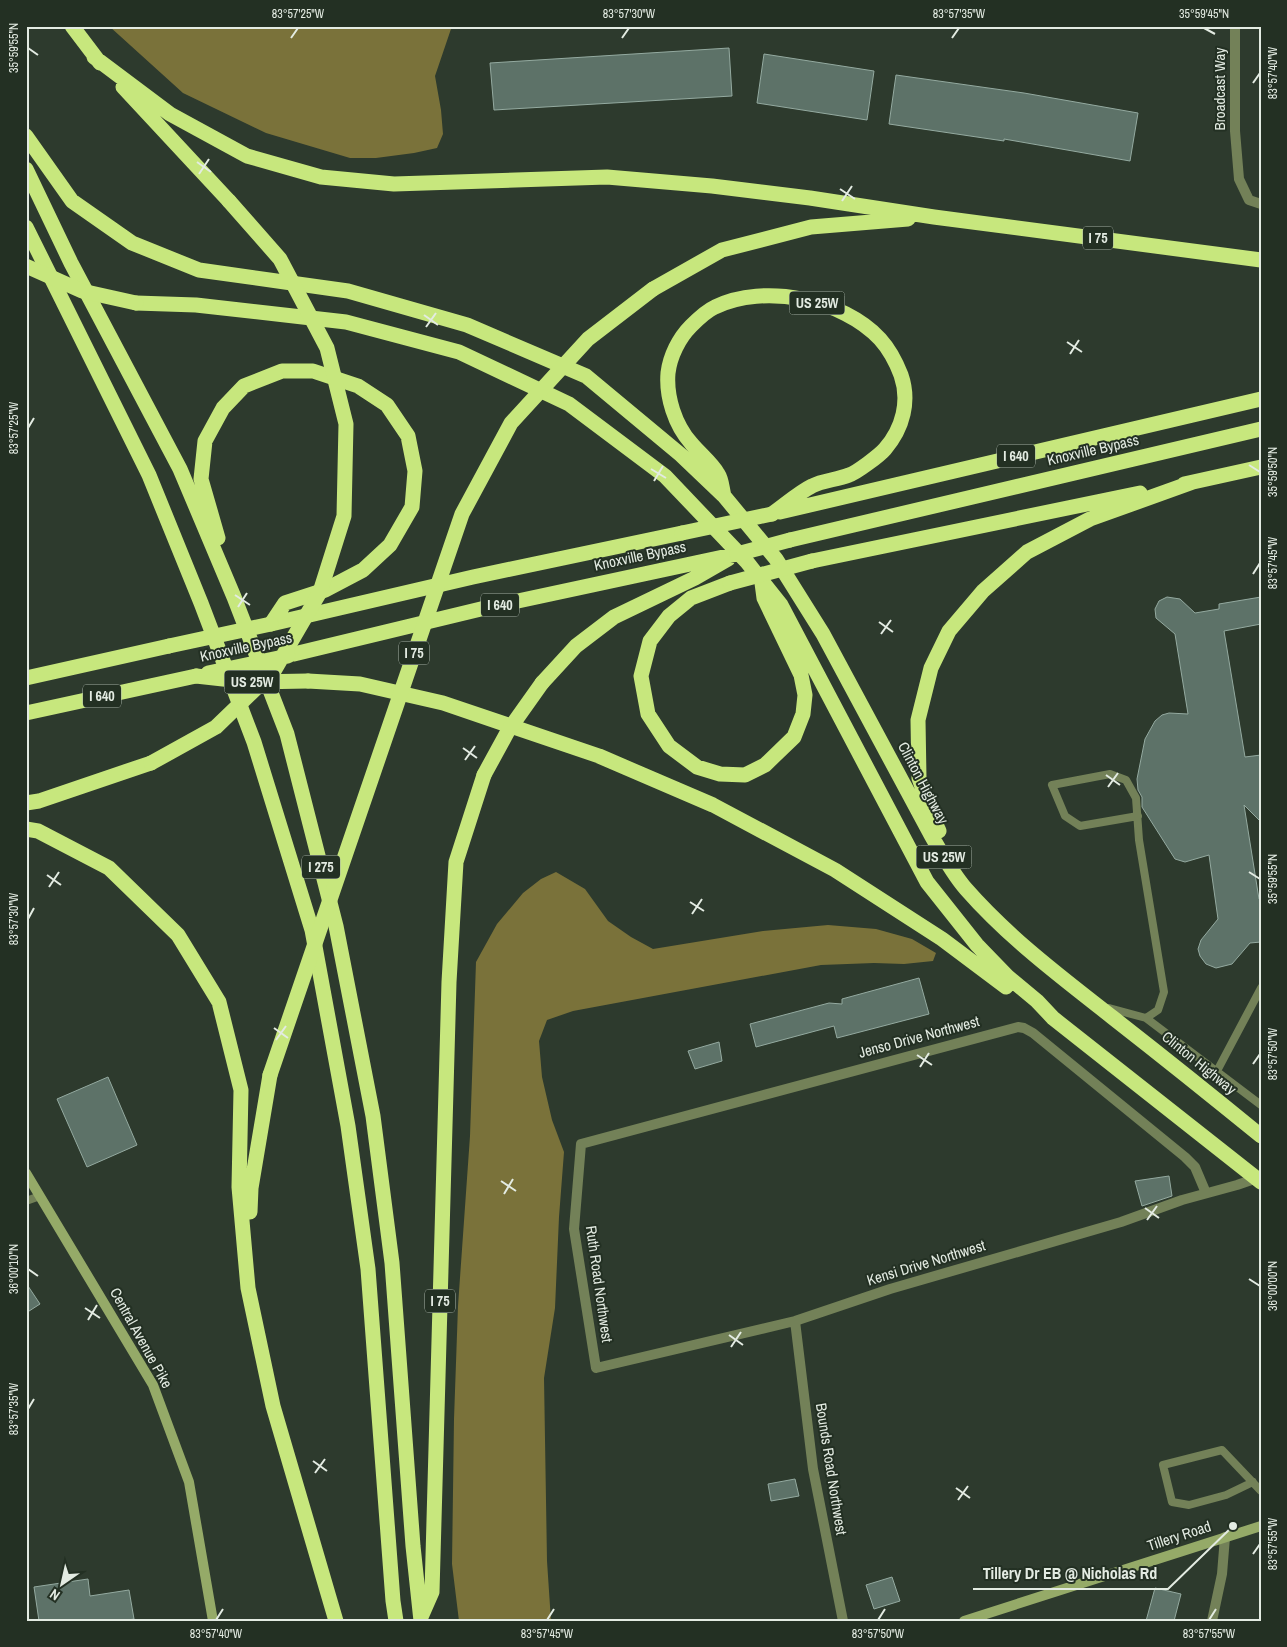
<svg xmlns="http://www.w3.org/2000/svg" width="1287" height="1647" viewBox="0 0 1287 1647" font-family="'Archivo Narrow',sans-serif">
  <style>
    .forest { fill: #7a723a }
    .building { fill: #5d7268; stroke: #94aaa0 }
    .lines { fill: none; stroke-linecap: round; stroke-linejoin: round }
    .lane { stroke: #738158; stroke-width: 8 }
    .street { stroke: #738158; stroke-width: 10 }
    .secondary { stroke: #95aa68; stroke-width: 10 }
    .highway { stroke: #c7e77d; stroke-width: 15 }
    .highway-bridge { stroke: #c7e77d; stroke-width: 15 }
    .ticks { fill: none; stroke: #e3ebe2; stroke-width: 2 }
    .labels { text-anchor: middle; stroke-width: 4; stroke-linejoin: round; paint-order: stroke }
    .shield { fill: #233023; stroke: #a9b3a9; stroke-width: 1 }
    .shield-label { font-size: 14px; font-weight: bold; fill: #e3ebe2 }
    .street-label { font-size: 15px; fill: #e3ebe2; stroke: #233023 }
    .leader { fill: none; stroke: #e3ebe2; stroke-width: 2 }
    .callout-dot { fill: #e3ebe2; stroke: #233023; stroke-width: 2 }
    .callout-label { font-size: 16px; text-anchor: middle; font-weight: bold; fill: #e3ebe2; stroke: #233023; stroke-width: 4; stroke-linejoin: round; paint-order: stroke }
    .neatline { fill: none; stroke: #e3ebe2; stroke-width: 2 }
    .ticks-label { font-size: 12px; text-anchor: middle; fill: #e3ebe2 }
  </style>
  <rect width="100%" height="100%" fill="#2d3a2d"/>
  <path class="forest" d="M109 26H452L435 76 441 110 443 134 437 148 414 153 376 158H350L266 133 183 93Z
    M556 872 585 889 608 921 631 937 653 949 763 931 828 925 876 929 912 939 936 953 933 961 904 964 874 963 821 965 573 1011 547 1020 539 1041 542 1077 552 1120 564 1152 559 1217 555 1308 544 1378 547 1561 551 1621H459L452 1564 454 1419 458 1306 470 1136 476 962 497 924 523 893 541 879Z"/>
  <path class="building" d="M729 48 732 96 494 110 490 63Z
    M764 54 874 71 867 120 757 103Z
    M896 75 1024 93 1138 113 1130 161 1004 139V141L889 124Z
    M1167 597 1180 599 1195 613 1219 609V604L1261 597V624L1224 631 1245 757 1261 755V822L1244 805 1259 899H1261V942L1250 943 1232 964 1216 968 1206 964 1200 956 1198 949 1201 940 1218 919 1209 855 1185 862 1175 859 1142 807V797L1138 790 1137 779 1145 739 1155 721 1162 715 1169 713 1188 714 1175 634 1156 618 1155 609 1159 601Z
    M919 978 929 1014 837 1038 834 1026 756 1047 750 1024 829 1003 842 1004V999Z
    M719 1042 722 1061 695 1069 688 1051Z
    M108 1077 137 1145 87 1167 57 1099Z
    M1169 1176 1172 1196 1142 1206 1135 1181Z
    M26 1283 40 1304 26 1313Z
    M795 1479 799 1496 771 1501 768 1484Z
    M892 1577 900 1601 874 1609 866 1585Z
    M88 1579 90 1596 129 1590 134 1619 122 1621H39L34 1587Z
    M1155 1588 1181 1594 1174 1621H1146Z"/>
  <g class="lines">
    <path class="lane" d="M1138 816 1080 826 1065 816 1052 785 1110 774 1126 780 1136 798 1139 840 1164 992 1158 1010 1146 1018
      M1109 1008 1146 1018 1261 1105
      M1217 1071 1261 988
      M26 1201 40 1196
      M1253 1482 1226 1495 1189 1505 1172 1502 1163 1465 1222 1450 1261 1491"/>
    <path class="street" d="M1235 26V131L1239 179 1249 200 1261 204
      M1206 1193 1195 1167 1185 1157 1033 1033 1024 1028 1018 1027 581 1144 574 1229 596 1368 795 1321 890 1289 1121 1222 1182 1200 1237 1185 1260 1177
      M795 1321 813 1469 843 1621
      M1212 1621 1222 1574 1225 1537"/>
    <path class="secondary" d="M26 1173 153 1385 189 1482 213 1621
      M964 1621 1261 1526"/>
    <path class="highway" d="M72 26 100 63
      M94 57 170 114 247 156 321 177 394 184 607 177 712 186 810 198 934 217 1261 260
      M123 87 229 201
      M26 136 72 201 132 243 199 270 348 291 467 325 586 376 681 455 724 496 776 559 823 634 931 835C942 854 952 873 966 889 1009 938 1061 977 1112 1017 1162 1056 1212 1096 1261 1136
      M26 169 71 263 180 469 234 597 287 734 336 926 373 1116 392 1263 413 1546 421 1621
      M26 227 149 475 201 603 254 742 312 930 348 1126 368 1269 393 1601 396 1621
      M653 289 722 250 811 227 908 219
      M136 303 196 305 346 322 459 352 569 404 665 476 747 562 781 605 927 882 977 945 1007 976 1037 1001 1053 1018 1261 1182
      M1184 484 1261 467
      M724 496C722 489 722 480 718 474 712 463 699 453 691 443 675 425 666 397 668 373 670 356 679 338 691 326 698 319 706 311 715 307 764 283 843 299 880 339 890 350 896 362 901 375 910 401 903 428 885 449 880 455 856 473 849 475 837 480 823 480 812 486 798 493 785 505 772 514
      M780 512 1261 399
      M218 538 201 479 205 441 223 408 244 386 282 371H313L358 386 387 405 408 436 415 471 412 507 390 545 363 570 325 590 285 603 271 624
      M790 540 1261 429
      M812 561 1140 493
      M730 583 691 598 669 616 650 641 641 676 648 714 669 746 697 767 720 774 745 775 765 765 794 737 803 714 805 695 801 675 764 598 762 583
      M271 624 473 577 682 533
      M294 654 485 608 737 554
      M26 678 169 646
      M308 681 360 684 443 703 599 756 713 805 835 870 942 939 1006 987
      M542 683 576 646 614 617 695 578 728 559
      M26 713 196 676
      M26 803 39 801 151 763
      M26 829 38 831 109 868 178 935 219 1002 241 1090 239 1187 248 1288 273 1406 336 1621
      M939 831 932 816 919 778 918 720 931 668 949 631 983 591 1027 552 1090 519 1193 482
      M250 1212 251 1188 270 1075
      M421 1617 432 1592 449 982 456 862 484 775"/>
    <path class="highway-bridge" d="M26 266 82 291 136 303
      M682 533 772 514
      M737 554 790 540
      M730 583 812 561
      M169 646 271 624
      M208 673 288 656
      M196 676 250 682 308 681
      M151 763 216 727 274 671 320 592 344 516 346 424 327 348 280 259 229 201
      M484 775 508 731 542 683
      M270 1075 462 514 511 423 588 339 653 289"/>
  </g>
  <path class="ticks" d="M1204 28 1215 34M291 38 298 28M622 38 629 28M952 38 959 28M28 48 38 55M1253 83 1260 73M197 162 211 172M199 174 209 159M840 189 855 199M842 201 852 186M424 315 438 325M426 327 436 313M1067 342 1082 352M1070 354 1079 340M28 428 34 418M1249 465 1260 472M651 469 666 478M654 481 663 466M1253 574 1260 563M235 595 250 605M238 607 247 593M879 622 893 632M881 634 891 620M463 748 477 758M465 760 475 746M1106 775 1120 785M1108 787 1118 773M1249 872 1260 879M47 875 61 885M49 887 59 872M690 902 704 911M692 914 702 899M28 919 34 908M274 1028 288 1038M276 1040 286 1026M917 1055 932 1065M1253 1064 1260 1054M920 1067 929 1053M501 1181 516 1191M504 1194 513 1179M1145 1208 1159 1218M1147 1220 1157 1206M28 1269 38 1276M1249 1279 1260 1286M85 1308 100 1318M88 1320 97 1305M729 1335 743 1345M731 1347 741 1332M28 1409 34 1399M313 1461 327 1471M315 1473 325 1459M956 1488 970 1498M958 1500 968 1486M1253 1554 1260 1544M216 1620 223 1609M547 1620 554 1609M878 1620 885 1609M1209 1620 1216 1609"/>
  <g class="labels">
    <g class="shield">
      <rect x="1083" y="226.5" width="30" height="23" rx="4"/>
      <rect x="789.5" y="291.5" width="55" height="23" rx="4"/>
      <rect x="997" y="444.5" width="38" height="23" rx="4"/>
      <rect x="481" y="593.5" width="38" height="23" rx="4"/>
      <rect x="399" y="641.5" width="30" height="23" rx="4"/>
      <rect x="224.5" y="670.5" width="55" height="23" rx="4"/>
      <rect x="83" y="684.5" width="38" height="23" rx="4"/>
      <rect x="916.5" y="845.5" width="55" height="23" rx="4"/>
      <rect x="302" y="855.5" width="38" height="23" rx="4"/>
      <rect x="425" y="1289.5" width="30" height="23" rx="4"/>
    </g>
    <g class="shield-label">
      <text x="1098" y="243">I 75</text>
      <text x="817" y="308">US 25W</text>
      <text x="1016" y="461">I 640</text>
      <text x="500" y="610">I 640</text>
      <text x="414" y="658">I 75</text>
      <text x="252" y="687">US 25W</text>
      <text x="102" y="701">I 640</text>
      <text x="944" y="862">US 25W</text>
      <text x="321" y="872">I 275</text>
      <text x="440" y="1306">I 75</text>
    </g>
    <g class="street-label">
      <text transform="translate(1220 89) rotate(-90)" y="5">Broadcast Way</text>
      <text transform="translate(1093 450) rotate(-13)" y="5">Knoxville Bypass</text>
      <text transform="translate(640 556) rotate(-12)" y="5">Knoxville Bypass</text>
      <text transform="translate(246 647) rotate(-12)" y="5">Knoxville Bypass</text>
      <text transform="translate(923 783) rotate(62)" y="5">Clinton Highway</text>
      <text transform="translate(919 1037) rotate(-15)" y="5">Jenso Drive Northwest</text>
      <text transform="translate(1199 1063) rotate(39)" y="5">Clinton Highway</text>
      <text transform="translate(926 1263) rotate(-17)" y="5">Kensi Drive Northwest</text>
      <text transform="translate(599 1284) rotate(82)" y="5">Ruth Road Northwest</text>
      <text transform="translate(141 1338) rotate(61)" y="5">Central Avenue Pike</text>
      <text transform="translate(831 1469) rotate(81)" y="5">Bounds Road Northwest</text>
      <text transform="translate(1179 1536) rotate(-18)" y="5">Tillery Road</text>
    </g>
  </g>
  <path class="leader" d="M1233 1526L1168 1589H973"/>
  <circle class="callout-dot" cx="1233" cy="1526" r="5"/>
  <g class="callout-label">
    <text x="1070" y="1579">Tillery Dr EB @ Nicholas Rd</text>
  </g>
  <rect width="1287" height="1647" fill="none" stroke="#233023" stroke-width="55"/>
  <g transform="translate(62 1584) rotate(214)" stroke="#233023" stroke-width="4" paint-order="stroke">
  <path d="M0-4L9 19L0 12L-9 19Z" fill="#e3ebe2"/>
  <text y="-8" font-size="14" font-weight="bold" text-anchor="middle" fill="#e3ebe2">N</text>
  </g>
  <rect x="28" y="28" width="1232" height="1592" class="neatline"/>
  <g class="ticks-label">
    <text x="298" y="18">83°57'25"W</text>
    <text x="629" y="18">83°57'30"W</text>
    <text x="959" y="18">83°57'35"W</text>
    <text x="1204" y="18">35°59'45"N</text>
    <text transform="translate(14 48) rotate(-90)" y="4">35°59'55"N</text>
    <text transform="translate(1273 73) rotate(-90)" y="4">83°57'40"W</text>
    <text transform="translate(14 428) rotate(-90)" y="4">83°57'25"W</text>
    <text transform="translate(1273 472) rotate(-90)" y="4">35°59'50"N</text>
    <text transform="translate(1273 563) rotate(-90)" y="4">83°57'45"W</text>
    <text transform="translate(1273 879) rotate(-90)" y="4">35°59'55"N</text>
    <text transform="translate(14 919) rotate(-90)" y="4">83°57'30"W</text>
    <text transform="translate(1273 1054) rotate(-90)" y="4">83°57'50"W</text>
    <text transform="translate(14 1269) rotate(-90)" y="4">36°00'10"N</text>
    <text transform="translate(1273 1286) rotate(-90)" y="4">36°00'00"N</text>
    <text transform="translate(14 1409) rotate(-90)" y="4">83°57'35"W</text>
    <text transform="translate(1273 1544) rotate(-90)" y="4">83°57'55"W</text>
    <text x="216" y="1638">83°57'40"W</text>
    <text x="547" y="1638">83°57'45"W</text>
    <text x="878" y="1638">83°57'50"W</text>
    <text x="1209" y="1638">83°57'55"W</text>
  </g>
</svg>
